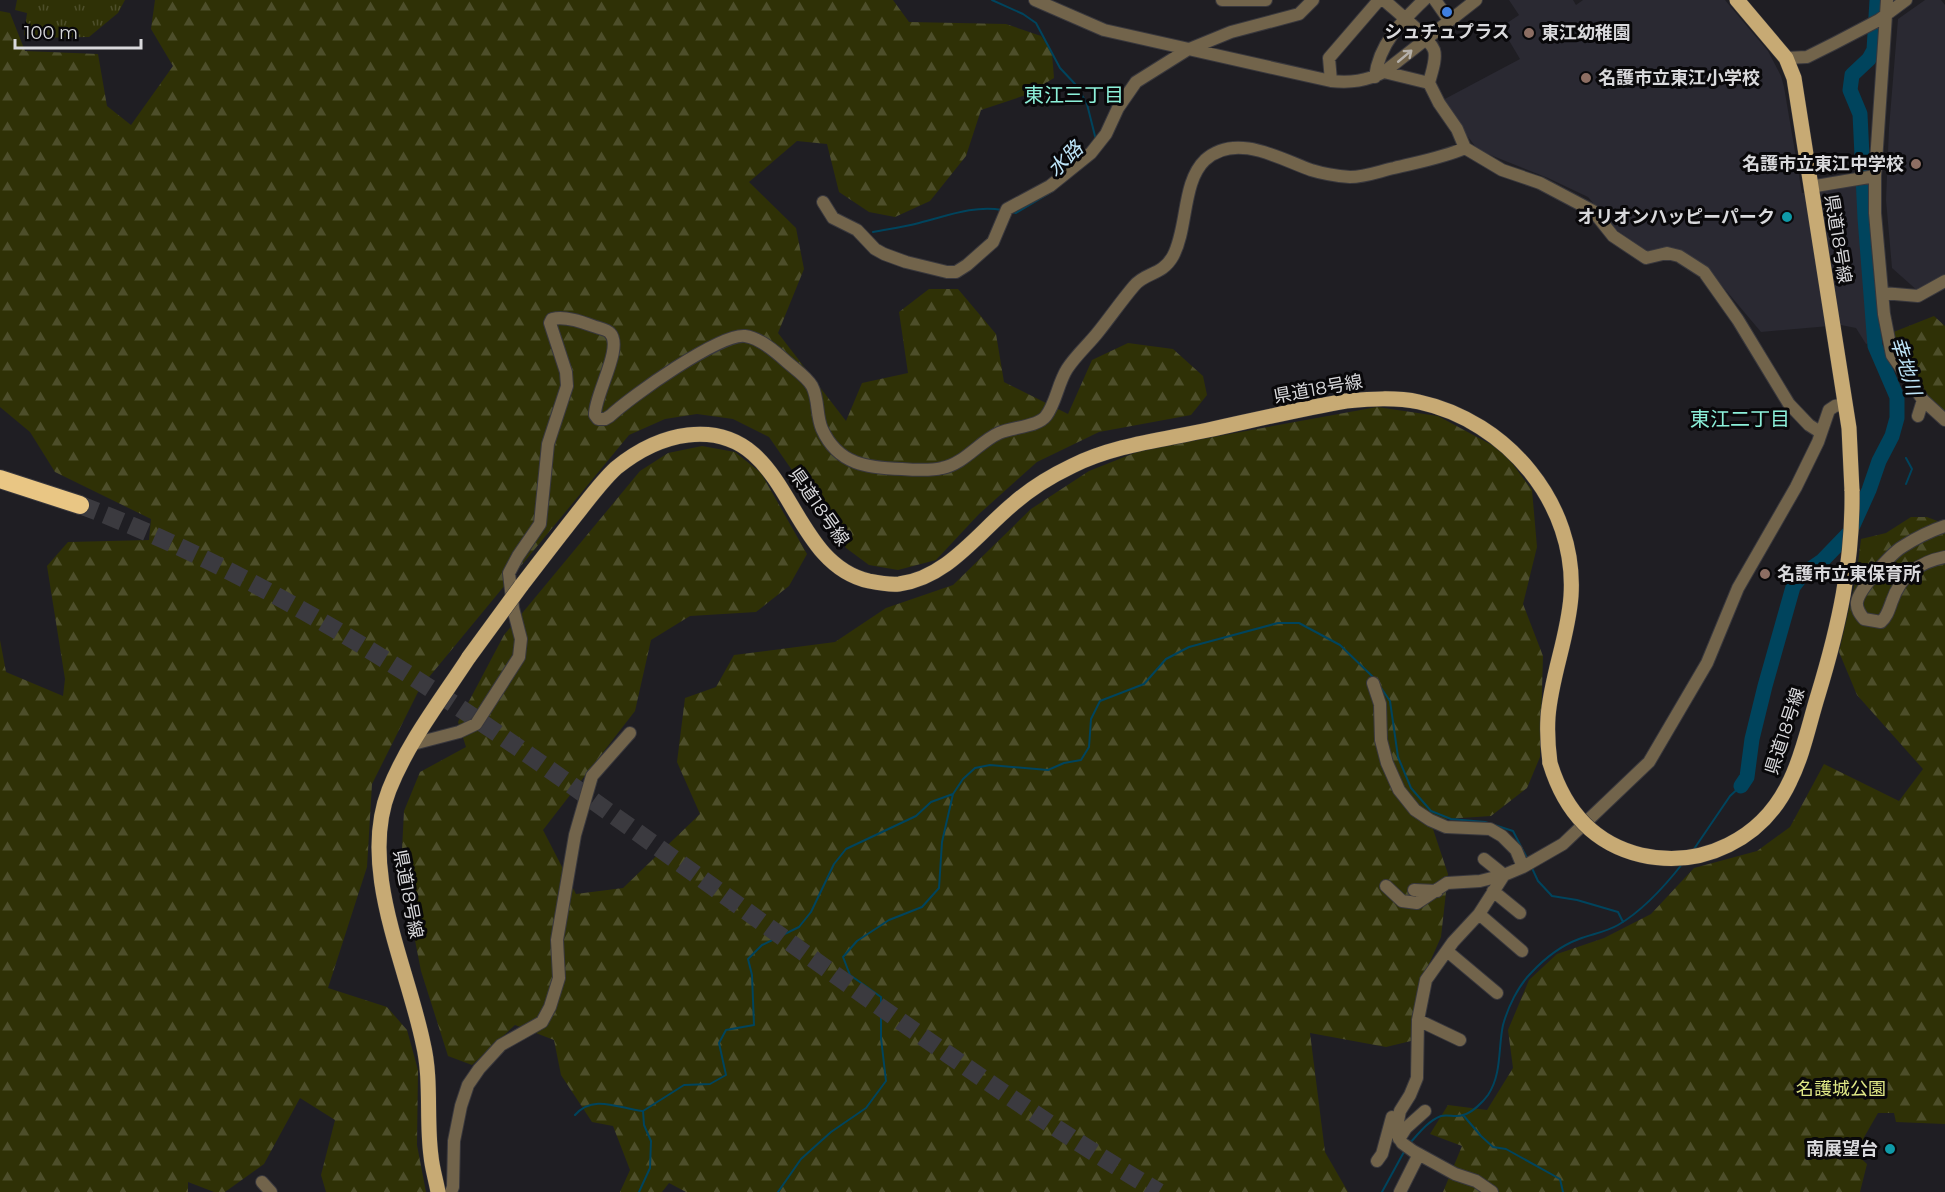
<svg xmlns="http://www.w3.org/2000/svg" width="1945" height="1192" viewBox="0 0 1945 1192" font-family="Montserrat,'Noto Sans JP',sans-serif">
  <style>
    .built { fill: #2a2932 }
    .grass { fill: url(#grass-tufts) }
    .forest { fill: url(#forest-firs) }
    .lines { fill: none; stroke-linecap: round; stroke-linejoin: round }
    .stream { stroke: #00445d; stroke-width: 2 }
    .river { stroke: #00445d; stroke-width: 15 }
    .highway-tunnel { stroke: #3b3a3f; stroke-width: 18; stroke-dasharray: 18 9; stroke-linecap: butt }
    .minor-casing { stroke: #39383d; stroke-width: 14 }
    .major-casing { stroke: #39383d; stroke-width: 16 }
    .highway-casing { stroke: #39383d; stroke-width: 20 }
    .minor { stroke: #72644b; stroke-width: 12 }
    .major { stroke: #c7aa74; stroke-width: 15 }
    .highway { stroke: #e9c684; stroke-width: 18 }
    .major-bridge-casing { stroke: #39383d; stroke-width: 16; stroke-linecap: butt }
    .major-bridge { stroke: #c7aa74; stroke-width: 15 }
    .oneway { stroke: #b5b0a9 }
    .shop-dot { fill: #3f7fe0; stroke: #09080a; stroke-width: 2 }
    .education-dot { fill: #8d6e63; stroke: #09080a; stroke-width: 2 }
    .culture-dot { fill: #0f9aa8; stroke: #09080a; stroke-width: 2 }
    .labels { text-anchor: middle; stroke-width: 6; stroke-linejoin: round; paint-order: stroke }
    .poi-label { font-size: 18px; font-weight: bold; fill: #d9d9dc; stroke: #09080a; text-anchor: start }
    .street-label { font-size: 18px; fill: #d9d9dc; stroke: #09080a }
    .park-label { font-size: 18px; fill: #e0e886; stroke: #09080a }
    .neighbourhood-label { font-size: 20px; fill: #8cf0d9; stroke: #09080a }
    .water-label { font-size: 20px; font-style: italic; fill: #bfe6fa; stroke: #09080a }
  </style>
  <defs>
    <pattern id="grass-tufts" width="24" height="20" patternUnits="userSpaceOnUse" patternTransform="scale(1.5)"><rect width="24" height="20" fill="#2f3106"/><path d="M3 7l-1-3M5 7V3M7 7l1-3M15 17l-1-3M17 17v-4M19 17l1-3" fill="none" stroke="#4d4e2a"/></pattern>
    <pattern id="forest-firs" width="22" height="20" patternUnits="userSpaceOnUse" patternTransform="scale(1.5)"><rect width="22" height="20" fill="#2f3106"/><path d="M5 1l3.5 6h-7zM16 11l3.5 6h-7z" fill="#4d4e2a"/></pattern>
  </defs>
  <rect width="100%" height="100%" fill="#1f1e23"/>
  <path class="built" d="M1509 0H1573L1576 5 1583 0H1725L1768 51 1781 76 1784 87 1802 193 1856 185 1875 341 1866 344 1856 328 1841 325 1761 332 1707 268 1649 253 1614 228 1588 197 1548 178 1478 150 1441 101 1520 59 1501 27 1519 15Z
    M1925 0H1941L1945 5V278L1919 292 1892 268 1886 200 1889 128 1898 19Z"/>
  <path class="grass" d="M17 0H125L118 13 89 37 33 38 24 35 27 13 15 10Z"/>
  <path class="forest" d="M155 0H893L909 22 1006 24 1041 36 1052 53 1054 78 1026 95 981 110 966 156 930 201 895 217 869 212 839 192 827 144 797 141 749 182 796 228 804 269 778 333 846 421 862 383 908 373 899 312 929 289H958L996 334 1004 382 1068 414 1092 360 1128 343 1173 349 1203 376 1207 395 1191 415 1099 432 1037 462 979 514 936 560 898 570 869 565 846 548 769 437 733 419 697 414 665 419 629 435 420 688 372 784 367 867 328 988 387 1007 407 1030 418 1070 417 1145 426 1192H326L321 1175 335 1120 300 1098 264 1164 225 1192H214L188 1182V1192H0V640L6 672 63 696 65 679 47 566 68 542 149 540 151 519 55 472 30 432 0 407V11L10 13 25 51 98 54 107 106 131 125 173 66 151 29Z
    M1934 316 1945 326V412L1927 396 1891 344V333Z
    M1377 407 1438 416 1503 451 1532 490 1537 547 1523 604 1543 656 1540 757 1527 788 1491 816 1430 820 1448 874 1441 937 1417 991 1411 1041 1386 1047 1310 1033 1325 1152 1348 1192H686L669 1183 662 1192H620L630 1170 613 1126 592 1122 561 1075 554 1040 515 1025 472 1065 448 1056 421 971 401 869 404 811 420 772 466 747 458 722 504 635 640 471 668 453 702 446 735 452 761 473 807 554 789 586 756 612 690 616 651 640 635 711 543 830 576 894 623 888 700 814 677 762 685 698 716 687 734 655 835 642 886 608 953 585 1031 509 1089 471 1142 450Z
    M1911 517H1927L1945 524V1124L1896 1122 1894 1113H1878L1855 1153 1867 1164 1860 1192H1443L1462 1146 1430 1134 1448 1105 1487 1110 1513 1068 1508 1030 1529 980 1557 954 1604 938 1651 914 1694 868 1757 851 1790 827 1824 764 1899 801 1923 769 1857 695 1839 652 1856 579 1861 539 1886 533Z"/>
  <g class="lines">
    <path class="stream" d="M992 0 1023 14 1036 23 1060 68 1076 85 1087 104 1096 140
      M1011 212 1016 213 1053 191
      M873 232C889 229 904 227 919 223 947 216 974 205 1002 210
      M1906 484 1912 469 1906 458
      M1379 685 1390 701 1398 757 1411 788 1431 811 1451 819 1485 822 1513 831 1527 858
      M1694 849 1730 796 1741 786
      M1531 866 1538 881 1552 896 1577 900 1618 912 1623 922
      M575 1115C593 1094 618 1108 642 1111
      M1463 1115 1481 1136 1493 1147 1506 1149 1560 1179 1563 1192
      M1410 1143C1419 1133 1428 1121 1441 1116 1448 1114 1456 1118 1463 1115 1472 1113 1483 1102 1488 1095 1502 1074 1498 1048 1503 1025 1508 1007 1518 986 1531 973 1545 958 1560 946 1579 939 1592 934 1606 932 1618 925 1644 910 1665 886 1683 863
      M639 1192 650 1168 651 1141 644 1125 643 1111 684 1085 710 1084 726 1075 719 1043 726 1030 754 1025 752 975 748 959 762 945 799 927 811 912 834 864 846 849 916 816 931 802 953 794 963 779 975 768 990 765 1048 770 1064 763 1081 760 1089 747 1091 719 1100 701 1144 684 1166 659 1189 647 1278 623H1299L1340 645 1374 678
      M778 1192 801 1159 831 1132 866 1108 886 1081 881 1038V997L850 975 843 957 857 941 889 920 922 907 939 888 942 842 953 794
      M1382 1192 1405 1150"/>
    <path class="river" d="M1741 786 1747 777 1752 739 1765 686 1793 587 1803 574 1822 561 1850 532 1869 490 1879 461 1892 436 1897 418V397L1875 346 1865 218 1860 114 1850 90 1852 75 1869 59 1874 50 1877 0"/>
    <path class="highway-tunnel" d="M80 505C274 578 447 695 613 815 725 895 836 977 949 1055 1018 1103 1087 1150 1159 1192"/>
    <g class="minor-casing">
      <path id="minor" d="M1035 0 1104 30 1331 81C1351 83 1366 81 1384 72L1476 0
        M1222 0H1266
        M1384 0C1396 11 1428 36 1434 50 1437 59 1431 74 1429 83L1439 103 1457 129 1465 148 1502 170 1540 183 1593 211 1613 236 1646 258 1667 253 1679 256 1704 272 1738 320 1789 404 1809 425 1820 432
        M1435 0 1449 20
        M1887 0 1875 176V213L1884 314 1892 355 1923 400 1945 420
        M1786 58 1807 57 1835 43 1879 20 1906 0
        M1384 72 1429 83
        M1375 77C1379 44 1401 22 1424 0
        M1331 81 1329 58 1379 0
        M1810 187 1875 176
        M823 202 833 218 857 230 875 249 884 254 906 262 947 272H956L967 265 993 242 1007 209 1050 186 1091 153 1106 134 1118 108 1136 82 1187 50 1231 32 1299 14 1313 0
        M1883 293 1918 296 1945 281
        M1918 416 1923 400
        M1945 526C1930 531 1916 538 1902 547 1891 554 1859 589 1857 602 1856 609 1860 614 1864 619L1881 622C1887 617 1889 609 1892 601 1901 575 1919 562 1945 557
        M1373 683 1380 704 1381 740 1387 763 1399 790 1415 810 1430 820 1446 827 1490 829 1502 836 1516 850 1523 867
        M413 744 459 732 476 724 519 657 521 639 513 608 509 573 518 556 540 524 548 444 567 386 566 372 550 323 552 319C565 316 580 321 593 326 598 328 607 329 610 333 624 347 594 396 595 415L598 419H605L610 416C630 397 720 333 745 336 760 338 776 352 787 362 795 369 807 377 812 386 819 399 816 416 822 429 838 465 868 468 902 469 915 470 930 471 942 468 964 464 979 442 999 433 1012 427 1038 427 1046 416 1056 403 1058 383 1067 369 1076 355 1089 344 1099 331 1111 316 1122 300 1134 286 1145 272 1162 276 1173 256 1188 228 1182 182 1205 160 1236 132 1280 159 1311 170 1324 174 1337 176 1350 177 1365 177 1380 171 1394 168 1418 162 1442 158 1465 148
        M1484 859 1504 875
        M1386 886 1402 901 1417 903 1447 883 1480 881 1504 875
        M1414 890 1437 891
        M1493 891 1520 913
        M1479 914 1522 951
        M1447 951 1497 993
        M1418 1020 1460 1040
        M1399 1139 1406 1128 1425 1111
        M1377 1161 1382 1154 1392 1117
        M262 1182 271 1192
        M451 1192 453 1187 454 1141 461 1106 468 1085 479 1069 501 1045 542 1022 550 1007 559 978 557 940 575 835 592 776 630 733
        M1400 1192 1419 1154
        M1492 1192 1476 1181 1455 1174 1413 1151 1402 1143 1396 1132 1400 1111 1410 1095 1417 1078 1418 1020 1426 980 1453 942 1479 914 1504 875 1523 867 1563 844 1649 762 1707 663 1738 588 1796 487 1818 442 1829 410 1835 406 1845 404"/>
    </g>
    <g class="major-casing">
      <path id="major" d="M1737 0 1786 58 1794 78 1849 428 1852 491
        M521 586C541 560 560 535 580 510 591 496 603 480 616 468 637 451 662 438 688 435 793 423 784 562 869 581 879 583 889 585 899 584 947 578 978 533 1013 504 1030 489 1051 476 1072 466 1114 445 1162 440 1208 430 1254 420 1300 409 1346 401 1370 399 1395 397 1419 402 1507 421 1577 504 1571 596 1568 638 1551 676 1548 717 1547 733 1548 748 1550 763
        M438 1192C436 1180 432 1168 431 1156 426 1119 432 1080 423 1043 407 965 358 868 389 790 408 742 441 700 469 657"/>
    </g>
    <g class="highway-casing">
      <path id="highway" d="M0 479 80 505"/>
    </g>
    <use href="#minor" class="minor"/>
    <use href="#major" class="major"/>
    <use href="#highway" class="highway"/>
    <g class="major-bridge-casing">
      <path id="major-bridge" d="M469 657 521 586
        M1550 763C1564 809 1592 843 1641 855 1702 869 1763 839 1790 781 1803 755 1809 724 1818 695 1839 626 1853 563 1852 491"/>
    </g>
    <use href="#major-bridge" class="major-bridge"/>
  </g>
  <defs><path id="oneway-shaft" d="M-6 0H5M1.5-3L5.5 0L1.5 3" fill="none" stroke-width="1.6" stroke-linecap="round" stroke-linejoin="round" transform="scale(1.5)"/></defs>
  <use class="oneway" href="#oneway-shaft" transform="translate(1405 56) rotate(-40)"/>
  <circle class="shop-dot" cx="1447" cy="12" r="6"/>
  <g class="education-dot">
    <circle cx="1529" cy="33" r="6"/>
    <circle cx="1586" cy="78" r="6"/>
    <circle cx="1916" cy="164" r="6"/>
    <circle cx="1765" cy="574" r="6"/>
  </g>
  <g class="culture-dot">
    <circle cx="1787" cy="217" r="6"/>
    <circle cx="1890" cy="1149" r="6"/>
  </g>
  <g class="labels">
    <g class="poi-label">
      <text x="1447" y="38" text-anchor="middle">シュチュプラス</text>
      <text x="1541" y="39">東江幼稚園</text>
      <text x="1598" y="84">名護市立東江小学校</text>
      <text x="1904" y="170" text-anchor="end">名護市立東江中学校</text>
      <text x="1775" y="223" text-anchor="end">オリオンハッピーパーク</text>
      <text x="1777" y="580">名護市立東保育所</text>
      <text x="1878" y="1155" text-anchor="end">南展望台</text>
    </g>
    <g class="street-label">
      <text transform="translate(1838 239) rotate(81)" y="6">県道18号線</text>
      <text transform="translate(1318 389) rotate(-10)" y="6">県道18号線</text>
      <text transform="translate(819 507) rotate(55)" y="6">県道18号線</text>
      <text transform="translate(1785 731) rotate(-72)" y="6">県道18号線</text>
      <text transform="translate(408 894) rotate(79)" y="6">県道18号線</text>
    </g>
    <g class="park-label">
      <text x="1841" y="1095">名護城公園</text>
    </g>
    <g class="neighbourhood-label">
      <text x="1074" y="102">東江三丁目</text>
      <text x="1740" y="426">東江二丁目</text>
    </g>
    <g class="water-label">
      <text transform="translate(1065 159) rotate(-45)" y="7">水路</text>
      <text transform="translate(1906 366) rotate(73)" y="7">幸地川</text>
    </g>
  </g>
  <path d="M15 39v9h126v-9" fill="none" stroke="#d9d9dc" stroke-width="3"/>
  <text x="24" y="39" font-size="18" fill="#d9d9dc" stroke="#09080a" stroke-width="4.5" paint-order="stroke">100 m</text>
</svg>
